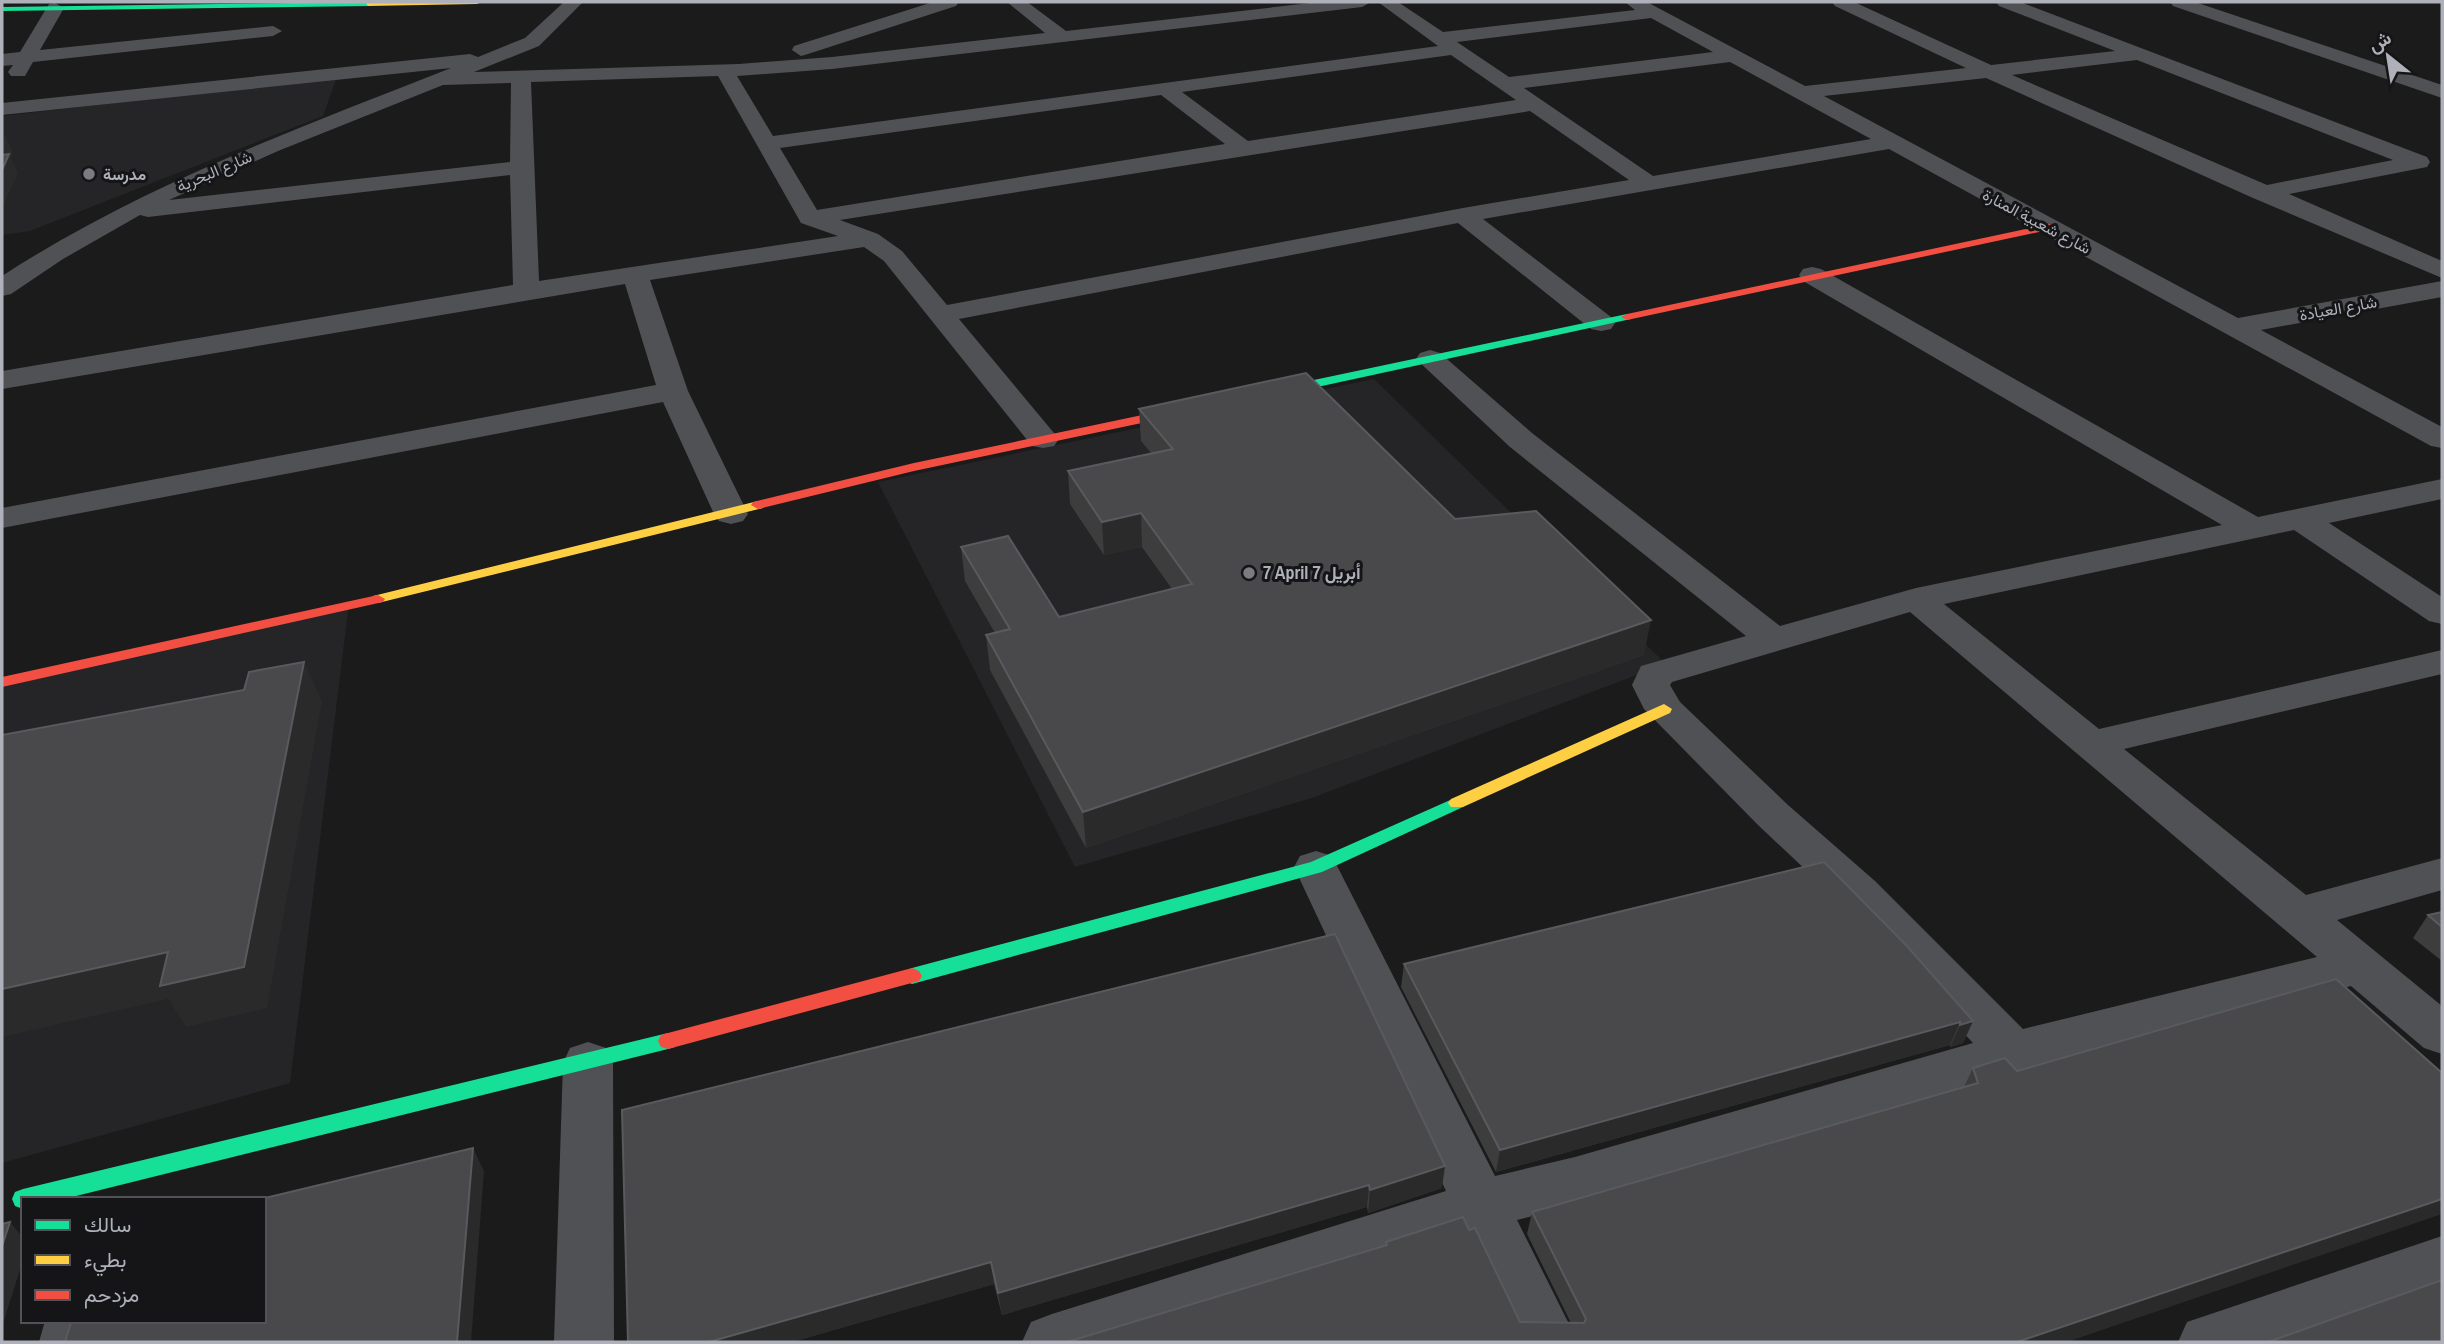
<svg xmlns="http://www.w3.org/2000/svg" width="2444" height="1344" viewBox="0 0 2444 1344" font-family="'Archivo Narrow',Vazirmatn,sans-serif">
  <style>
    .built { fill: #252527 }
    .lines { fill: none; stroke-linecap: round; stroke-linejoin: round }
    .street { fill: #505154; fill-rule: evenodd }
    .fast { fill: #16e098; fill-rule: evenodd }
    .slow { fill: #ffcf43; fill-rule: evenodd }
    .jam { fill: #f24e42; fill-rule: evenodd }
    .wall { fill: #3d3d3e }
    .shaded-wall { fill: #2a2a2b }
    .building { fill: #49494c; stroke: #595a5d; stroke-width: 2 }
    .poi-dot { fill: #7b7c82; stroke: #151517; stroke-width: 2.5 }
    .labels { text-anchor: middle; stroke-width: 6; stroke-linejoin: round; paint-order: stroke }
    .far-street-label { font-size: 16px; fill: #aeb1ba; stroke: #151517 }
    .far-poi-label { font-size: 16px; font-weight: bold; fill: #aeb1ba; stroke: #151517; text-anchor: start }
    .poi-label { font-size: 18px; font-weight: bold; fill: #aeb1ba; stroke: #151517; text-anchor: start }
  </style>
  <rect width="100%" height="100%" fill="#1b1b1b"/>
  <path class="built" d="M337 77 323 116 30 231 2 235V116Z
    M1374 379 1666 664 1312 798 1075 867 878 482Z
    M349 603 290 1083 2 1163V681Z"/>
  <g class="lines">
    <path class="street" d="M564 2H583L539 46 474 72 739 64 832 57 1045 33 1007 2H1027L1066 31 1319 2H1371L1362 7 832 69 737 76 773 136 1438 46 1378 2H1398L1443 32 1635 10 1625 2H1647L1805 86 1966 68 1835 6 1832 2H1854L1991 65 2115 51 1999 6 1996 2H2020L2427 157 2430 162 2427 167 2289 194 2442 261V278L2253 198 1986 78 1824 96 2238 318 2442 281V297L2261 330 2442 427V448L2431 446 1889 149 1483 219 1611 317 1615 323 1611 329 1601 331 1591 329 1458 223 959 319 1059 439 1054 446 1043 448 1032 446 884 261 864 247 650 280 688 391 748 514 743 521 731 524 719 521 714 514 663 402 2 528V508L656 385 625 284 2 389V371L513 285 510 175 148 217 140 215 63 259 11 294 2 296V276C142 185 296 129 451 68L2 115V103L470 54 478 57 525 38ZM1651 18 1713 52 1509 77 1457 42ZM1451 55 1516 100 1248 141 1182 92ZM2137 60 2393 160 2267 185 2012 75ZM1730 62 1871 139 1653 176 1524 88ZM718 76 801 223 838 236 539 281 531 82ZM511 83 510 162 169 200 278 151 443 85ZM1161 95 1225 144 817 210 780 148ZM1530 111 1629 180 1463 208 947 305 902 251 878 234 840 220Z
      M933 2H959L956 6 808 54 801 56 792 50 794 46Z
      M2170 2H2195L2442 85V98L2173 6Z
      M55 3 64 8 40 50 273 26 282 31 273 36 33 62 25 76H11L8 72 13 65 2 66V54L20 52 49 4Z
      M1812 267 1821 269 2258 517 2442 479V499L2329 523 2442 597V624L2429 621 2294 530 1944 604 2099 729 2442 650V674L2124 749 2306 895 2442 858V890L2337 920 2442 1006V1054L2424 1048 2351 986 2013 1072 1575 1205 1517 1220 1578 1342H1518L1466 1234 1137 1342H1022L1031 1322 1052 1314 1446 1191 1294 867 1300 856 1316 851 1332 856 1495 1176 1575 1157 1973 1043 1843 905 1758 825 1644 709 1632 685 1641 666 1746 636 1510 447 1416 359 1420 353 1430 350 1440 353 1532 433 1780 626 1916 588 2222 525 1803 281 1799 275 1803 269ZM1910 612 2317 957 2023 1029 1875 881 1788 805 1680 702 1670 685 1672 682Z
      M588 1042 606 1048 613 1063 614 1342H554L563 1063 570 1048Z
      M2442 1236V1288L2288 1342H2178L2187 1322Z
      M45 1321H104L99 1342H39Z"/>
    <path class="fast" d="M368 2 371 6 2 11V7Z
      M1627 314 1633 317 1631 319 1266 398 1260 394 1266 390Z
      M1457 797 1463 799 1466 803 1463 807 1322 872 912 984 905 981 902 976 905 971 912 968 1311 862Z
      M668 1033 675 1035 678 1041 675 1047 668 1049 64 1199H23V1209L15 1206 12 1199 15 1192 23 1189Z"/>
    <path class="slow" d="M365 2H481L477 4 368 6Z
      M758 501 765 505 763 508 378 603 371 599 373 596Z
      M1664 704 1672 709 1670 713 1463 807H1451L1448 803 1451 799Z"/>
    <path class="jam" d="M2049 224 2053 225V229L1627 320 1621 317 1627 314Z
      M1190 405 1194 406V412L914 471 758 509 751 505 753 502 914 463Z
      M378 595 385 599 383 602 2 687V677Z
      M912 968 919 971 922 976 919 981 668 1049 661 1047 658 1041 661 1035 668 1033Z"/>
  </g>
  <path class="wall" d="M1139 409 1455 519 1644 655 1086 848 990 670 986 635 995 633 965 581 961 547 1059 617 1172 589 1142 547 1104 555 1070 504 1068 471 1151 453 1141 441Z
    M2442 912V961L2413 938 2428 915Z
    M1404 964 1973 1021 1963 1043 1950 1047V1045L1496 1172 1401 987Z
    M1973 1068 2067 1342H1067L1386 1246V1242L1469 1230 1520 1322 1571 1323 1527 1234 1532 1212 1964 1087Z
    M622 1110 1442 1188 1368 1213 1367 1207 1002 1315 994 1284 792 1342H628Z"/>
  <path class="shaded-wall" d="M5 135 13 153 11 158 18 173 2 209V141Z
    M1141 513 1142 547 1104 555 1102 522Z
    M1651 620 1644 655 1086 848 1083 812Z
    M304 662 322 701 267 1008 186 1027 168 999 2 1037V989Z
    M1973 1021 1963 1043 1950 1047 1960 1025Z
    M1960 1022 1950 1045 1496 1172 1500 1150Z
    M473 1148 484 1171 471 1342H457Z
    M1445 1166 1442 1188 1368 1213 1370 1190Z
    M1369 1185 1367 1207 1002 1315 998 1293Z
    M2442 1199V1214L2067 1342H2017Z
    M10 1222 23 1238V1260L2 1327V1246Z
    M991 1262 994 1284 792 1342H709Z"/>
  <path class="building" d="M9 154 2 170V155Z
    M1306 373 1455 519 1536 511 1651 620 1083 812 986 635 1010 629 961 547 1008 536 1059 617 1192 584 1141 513 1102 522 1068 471 1173 449 1139 409Z
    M304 662 244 967 160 986 168 952 2 989V735L244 690 249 672Z
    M1824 862 1906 945 1973 1021 1960 1025V1022L1500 1150 1404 964Z
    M2442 912V927L2428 915Z
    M1335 934 1445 1166 1370 1190 1369 1185 998 1293 991 1262 709 1342H628L622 1110Z
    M2336 979 2442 1073V1199L2017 1342H1067L1387 1245 1386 1242 1463 1217 1469 1230 1475 1228 1520 1322 1584 1323 1586 1319 1532 1212 1978 1083 1973 1068 2005 1058 2017 1071Z
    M473 1148 457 1342H65L71 1323 82 1321H264V1199H261Z
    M10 1222 2 1246V1224Z
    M2442 1280V1342H2268Z"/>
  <g class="poi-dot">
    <circle cx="89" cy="174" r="7"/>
    <circle cx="1249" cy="573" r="7"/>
  </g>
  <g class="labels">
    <g class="far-street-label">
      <text transform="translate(214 171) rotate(-23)" y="6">شارع البحرية</text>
      <text transform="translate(2037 221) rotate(28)" y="6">شارع شعبية المنارة</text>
      <text transform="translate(2338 308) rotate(-10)" y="6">شارع العيادة</text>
    </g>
    <g class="far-poi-label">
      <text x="103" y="180">مدرسة</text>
    </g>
    <g class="poi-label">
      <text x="1263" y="579">7 April 7 أبريل</text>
    </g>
  </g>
  <rect width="2444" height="1344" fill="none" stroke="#aeb1ba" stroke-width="7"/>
  <rect x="21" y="1197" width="245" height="126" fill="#151517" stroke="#525358" stroke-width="2"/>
  <rect x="35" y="1220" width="35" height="10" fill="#16e098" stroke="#525358" stroke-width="2"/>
  <text x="84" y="1232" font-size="21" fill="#aeb1ba">سالك</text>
  <rect x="35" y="1255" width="35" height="10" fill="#ffcf43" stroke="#525358" stroke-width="2"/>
  <text x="84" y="1267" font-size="21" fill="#aeb1ba">بطيء</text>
  <rect x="35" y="1290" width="35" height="10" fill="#f24e42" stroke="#525358" stroke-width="2"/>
  <text x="84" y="1302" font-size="21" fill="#aeb1ba">مزدحم</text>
  <g transform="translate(2388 56) rotate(330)" stroke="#151517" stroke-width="5" paint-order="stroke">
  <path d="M0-5L12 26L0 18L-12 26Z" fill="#aeb1ba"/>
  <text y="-10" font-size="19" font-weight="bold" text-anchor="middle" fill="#aeb1ba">ش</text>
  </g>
</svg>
